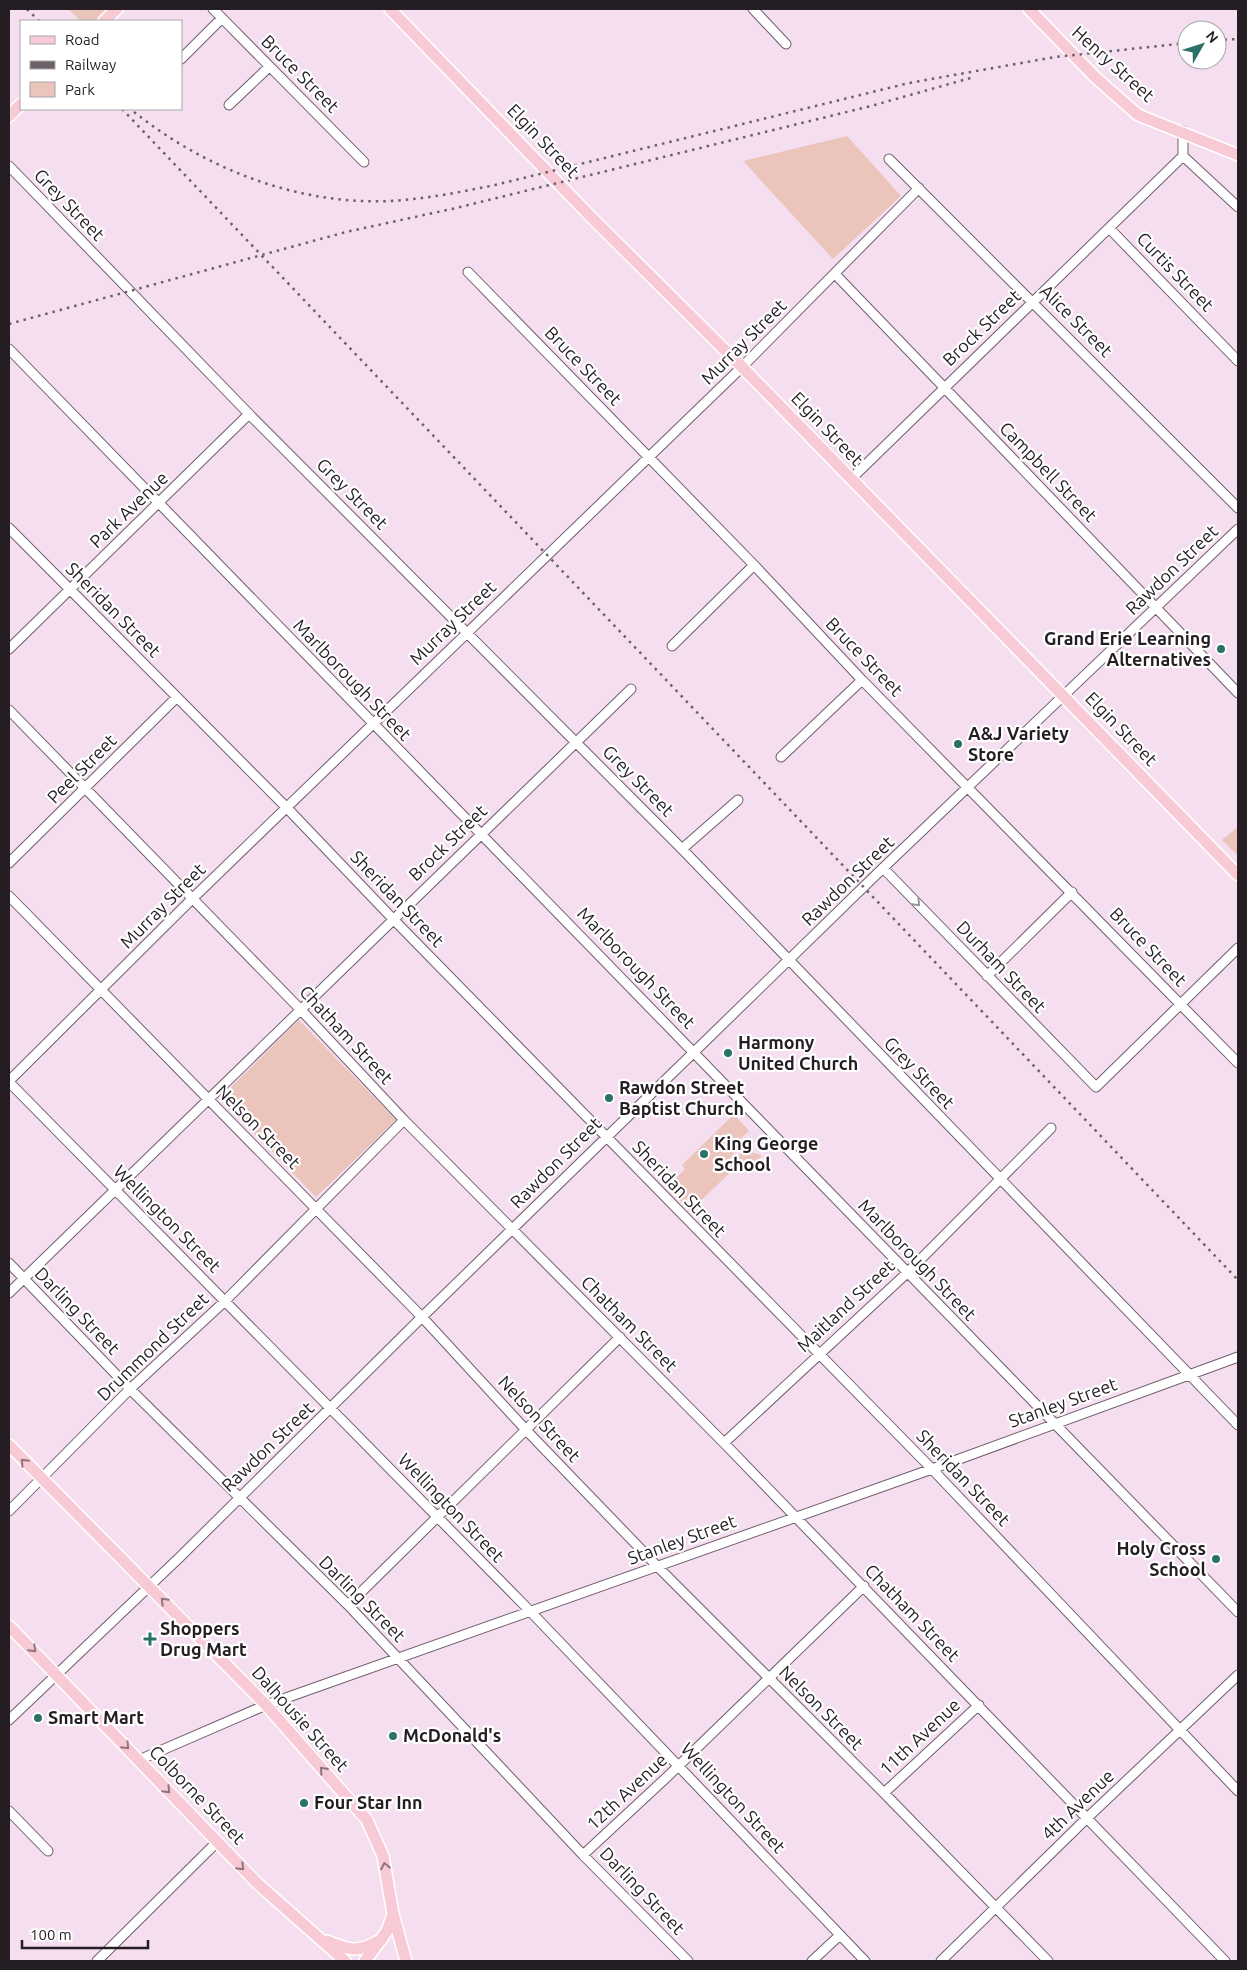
<svg xmlns="http://www.w3.org/2000/svg" width="1247" height="1970" viewBox="0 0 1247 1970" font-family="Ubuntu,sans-serif">
  <style>
    .green { fill: #ebc4bb }
    .lines { fill: none; stroke-linecap: round; stroke-linejoin: round }
    .minor-casing { stroke: #705e6d; stroke-width: 11 }
    .major-casing { stroke: #fff; stroke-width: 14 }
    .minor { stroke: #fff; stroke-width: 9 }
    .major { stroke: #f8cad6; stroke-width: 11 }
    .rail { stroke: #6c6069; stroke-width: 2.5; stroke-dasharray: 2.5 5; stroke-linecap: butt }
    .oneway { stroke: #9c999c }
    .oneway2 { stroke: #8e747c }
    .poi-dot { fill: #2a7168; stroke: #fff; stroke-width: 2 }
    .labels { text-anchor: middle; stroke-width: 4.5; stroke-linejoin: round; paint-order: stroke }
    .street-label { font-size: 18px; fill: #241d23; stroke: #fff }
    .poi-label { font-size: 18px; font-weight: bold; fill: #241d23; stroke: #fff; text-anchor: start }
  </style>
  <rect width="100%" height="100%" fill="#f4deef"/>
  <path class="green" d="M68 9H108L96 21H81Z
    M847 136 901 196 833 259 743 161Z
    M1238 827V856L1222 840Z
    M299 1020 396 1120 316 1197 220 1098Z
    M734 1114 749 1131 739 1140 743 1145 730 1158 737 1166 690 1211 667 1187 685 1169 682 1165Z
    M747 1151 761 1155 760 1162 753 1167 738 1165 739 1154Z"/>
  <g class="lines">
    <g class="minor-casing">
      <path id="minor" d="M213 9 364 162
        M753 9 786 44
        M181 59 222 18
        M229 105 269 67
        M1183 156 1238 207
        M889 159 1238 508
        M9 166 249 414 682 849 1238 1425
        M1109 228 1238 361
        M468 272 754 565 862 680 1238 1063
        M835 274 1238 693
        M9 349 1238 1612
        M851 479 1183 156V131
        M9 528 287 808 393 919 932 1469 1238 1791
        M672 646 754 565
        M9 649 249 414
        M9 710 300 1009 404 1120 724 1443 1225 1961
        M781 757 862 680
        M682 849 738 800
        M9 863 177 697
        M883 868 1096 1087 1238 948
        M9 896 422 1317 526 1430 657 1566 884 1793 1048 1961
        M987 976 1072 892
        M9 1081 192 899 742 367 919 188
        M9 1082 529 1610 865 1961
        M9 1263 130 1389 348 1605 583 1855 688 1961
        M9 1293 631 689
        M724 1443 907 1273 1051 1128
        M9 1511 130 1389 225 1301 404 1120
        M348 1605 620 1337
        M9 1720 181 1556 422 1317 883 868 1238 529
        M139 1760 266 1705 932 1469 1238 1357
        M884 1793 979 1705
        M9 1811 48 1851
        M583 1855 667 1777 864 1586
        M97 1961 217 1842
        M812 1961 840 1935
        M941 1961 1086 1819 1238 1675"/>
    </g>
    <g class="major-casing">
      <path id="major" d="M390 9 591 217 742 367 1238 875
        M1029 9 1095 77 1138 115 1238 155
        M104 21 117 9
        M9 116 21 104
        M9 1445 266 1705 367 1820 383 1856 393 1914 406 1961
        M9 1626 257 1883 345 1961
        M327 1941C351 1951 359 1953 382 1939
        M365 1961 387 1931 393 1914"/>
    </g>
    <use href="#minor" class="minor"/>
    <use href="#major" class="major"/>
    <path class="rail" d="M27 9 39 21
      M1217 40 1238 39
      M122 109 1238 1280
      M134 112C206 169 297 205 390 201 426 199 461 192 495 185L909 83 1055 57 1187 43
      M9 324 346 232 456 208 871 106 974 77"/>
  </g>
  <defs><path id="oneway-chevron" d="M-2-3.5L2.5 0L-2 3.5" fill="none" stroke-width="1.6" stroke-linecap="round" stroke-linejoin="round" transform="scale(1.25)"/></defs>
  <use class="oneway" href="#oneway-chevron" transform="translate(917 903) rotate(46)"/>
  <g class="oneway2">
    <use href="#oneway-chevron" transform="translate(24 1462) rotate(-133)"/>
    <use href="#oneway-chevron" transform="translate(164 1601) rotate(-135)"/>
    <use href="#oneway-chevron" transform="translate(33 1649) rotate(45)"/>
    <use href="#oneway-chevron" transform="translate(126 1746) rotate(47)"/>
    <use href="#oneway-chevron" transform="translate(323 1770) rotate(-132)"/>
    <use href="#oneway-chevron" transform="translate(167 1790) rotate(46)"/>
    <use href="#oneway-chevron" transform="translate(385 1866) rotate(-101)"/>
    <use href="#oneway-chevron" transform="translate(241 1867) rotate(45)"/>
  </g>
  <g class="poi-dot">
    <circle cx="1221" cy="649" r="5"/>
    <circle cx="958" cy="744" r="5"/>
    <circle cx="728" cy="1053" r="5"/>
    <circle cx="609" cy="1098" r="5"/>
    <circle cx="704" cy="1154" r="5"/>
    <circle cx="1216" cy="1559" r="5"/>
    <path d="M147.5 1631.5h5v5h5v5h-5v5h-5v-5h-5v-5h5z"/>
    <circle cx="38" cy="1718" r="5"/>
    <circle cx="393" cy="1736" r="5"/>
    <circle cx="304" cy="1803" r="5"/>
  </g>
  <g class="labels">
    <g class="street-label">
      <text transform="translate(1113 64) rotate(42)" y="6">Henry Street</text>
      <text transform="translate(300 74) rotate(45)" y="6">Bruce Street</text>
      <text transform="translate(543 141) rotate(46)" y="6">Elgin Street</text>
      <text transform="translate(69 205) rotate(46)" y="6">Grey Street</text>
      <text transform="translate(1175 272) rotate(46)" y="6">Curtis Street</text>
      <text transform="translate(1076 321) rotate(45)" y="6">Alice Street</text>
      <text transform="translate(982 328) rotate(-44)" y="6">Brock Street</text>
      <text transform="translate(744 342) rotate(-45)" y="6">Murray Street</text>
      <text transform="translate(583 366) rotate(46)" y="6">Bruce Street</text>
      <text transform="translate(827 429) rotate(46)" y="6">Elgin Street</text>
      <text transform="translate(1048 472) rotate(46)" y="6">Campbell Street</text>
      <text transform="translate(352 494) rotate(45)" y="6">Grey Street</text>
      <text transform="translate(129 510) rotate(-44)" y="6">Park Avenue</text>
      <text transform="translate(1172 570) rotate(-44)" y="6">Rawdon Street</text>
      <text transform="translate(113 610) rotate(45)" y="6">Sheridan Street</text>
      <text transform="translate(453 623) rotate(-44)" y="6">Murray Street</text>
      <text transform="translate(864 657) rotate(46)" y="6">Bruce Street</text>
      <text transform="translate(352 680) rotate(46)" y="6">Marlborough Street</text>
      <text transform="translate(1121 729) rotate(46)" y="6">Elgin Street</text>
      <text transform="translate(82 769) rotate(-45)" y="6">Peel Street</text>
      <text transform="translate(638 781) rotate(45)" y="6">Grey Street</text>
      <text transform="translate(448 843) rotate(-44)" y="6">Brock Street</text>
      <text transform="translate(848 881) rotate(-44)" y="6">Rawdon Street</text>
      <text transform="translate(397 899) rotate(46)" y="6">Sheridan Street</text>
      <text transform="translate(163 906) rotate(-45)" y="6">Murray Street</text>
      <text transform="translate(1148 947) rotate(46)" y="6">Bruce Street</text>
      <text transform="translate(1001 967) rotate(46)" y="6">Durham Street</text>
      <text transform="translate(636 968) rotate(46)" y="6">Marlborough Street</text>
      <text transform="translate(346 1035) rotate(47)" y="6">Chatham Street</text>
      <text transform="translate(919 1073) rotate(46)" y="6">Grey Street</text>
      <text transform="translate(258 1127) rotate(45)" y="6">Nelson Street</text>
      <text transform="translate(556 1163) rotate(-45)" y="6">Rawdon Street</text>
      <text transform="translate(679 1189) rotate(46)" y="6">Sheridan Street</text>
      <text transform="translate(167 1219) rotate(45)" y="6">Wellington Street</text>
      <text transform="translate(917 1260) rotate(46)" y="6">Marlborough Street</text>
      <text transform="translate(846 1306) rotate(-43)" y="6">Maitland Street</text>
      <text transform="translate(77 1311) rotate(46)" y="6">Darling Street</text>
      <text transform="translate(629 1324) rotate(45)" y="6">Chatham Street</text>
      <text transform="translate(153 1347) rotate(-44)" y="6">Drummond Street</text>
      <text transform="translate(1063 1403) rotate(-20)" y="6">Stanley Street</text>
      <text transform="translate(539 1419) rotate(47)" y="6">Nelson Street</text>
      <text transform="translate(268 1447) rotate(-44)" y="6">Rawdon Street</text>
      <text transform="translate(963 1478) rotate(46)" y="6">Sheridan Street</text>
      <text transform="translate(451 1508) rotate(46)" y="6">Wellington Street</text>
      <text transform="translate(682 1540) rotate(-20)" y="6">Stanley Street</text>
      <text transform="translate(362 1599) rotate(45)" y="6">Darling Street</text>
      <text transform="translate(912 1613) rotate(46)" y="6">Chatham Street</text>
      <text transform="translate(821 1708) rotate(45)" y="6">Nelson Street</text>
      <text transform="translate(300 1719) rotate(48)" y="6">Dalhousie Street</text>
      <text transform="translate(920 1737) rotate(-43)" y="6">11th Avenue</text>
      <text transform="translate(627 1792) rotate(-43)" y="6">12th Avenue</text>
      <text transform="translate(197 1795) rotate(46)" y="6">Colborne Street</text>
      <text transform="translate(733 1798) rotate(47)" y="6">Wellington Street</text>
      <text transform="translate(1078 1805) rotate(-44)" y="6">4th Avenue</text>
      <text transform="translate(642 1891) rotate(46)" y="6">Darling Street</text>
    </g>
    <g class="poi-label">
      <text x="1211" y="645" text-anchor="end">Grand Erie Learning<tspan x="1211" dy="21">Alternatives</tspan></text>
      <text x="968" y="740">A&amp;J Variety<tspan x="968" dy="21">Store</tspan></text>
      <text x="738" y="1049">Harmony<tspan x="738" dy="21">United Church</tspan></text>
      <text x="619" y="1094">Rawdon Street<tspan x="619" dy="21">Baptist Church</tspan></text>
      <text x="714" y="1150">King George<tspan x="714" dy="21">School</tspan></text>
      <text x="1206" y="1555" text-anchor="end">Holy Cross<tspan x="1206" dy="21">School</tspan></text>
      <text x="160" y="1635">Shoppers<tspan x="160" dy="21">Drug Mart</tspan></text>
      <text x="48" y="1724">Smart Mart</text>
      <text x="403" y="1742">McDonald's</text>
      <text x="314" y="1809">Four Star Inn</text>
    </g>
  </g>
  <rect width="1247" height="1970" fill="none" stroke="#241d23" stroke-width="20"/>
  <rect x="20" y="20" width="162" height="90" fill="#ffffff" stroke="#a7a5a7"/>
  <rect x="30" y="36" width="25" height="8" fill="#f8cad6" stroke="#a7a5a7"/>
  <text x="65" y="45" font-size="15" fill="#241d23">Road</text>
  <rect x="30" y="61" width="25" height="8" fill="#6c6069" stroke="#a7a5a7"/>
  <text x="65" y="70" font-size="15" fill="#241d23">Railway</text>
  <rect x="30" y="82" width="25" height="15" fill="#ebc4bb" stroke="#a7a5a7"/>
  <text x="65" y="95" font-size="15" fill="#241d23">Park</text>
  <g transform="translate(1202 45) rotate(51)"><circle r="24" fill="#ffffff" stroke="#a7a5a7"/>
  <path d="M0-4L9 19L0 12L-9 19Z" fill="#2a7168"/>
  <text y="-8" font-size="14" font-weight="bold" text-anchor="middle" fill="#241d23">N</text>
  </g>
  <path d="M22 1940v8h126v-8" fill="none" stroke="#241d23" stroke-width="2.5"/>
  <text x="30" y="1940" font-size="15" fill="#241d23" stroke="#ffffff" stroke-width="4" paint-order="stroke">100 m</text>
</svg>
